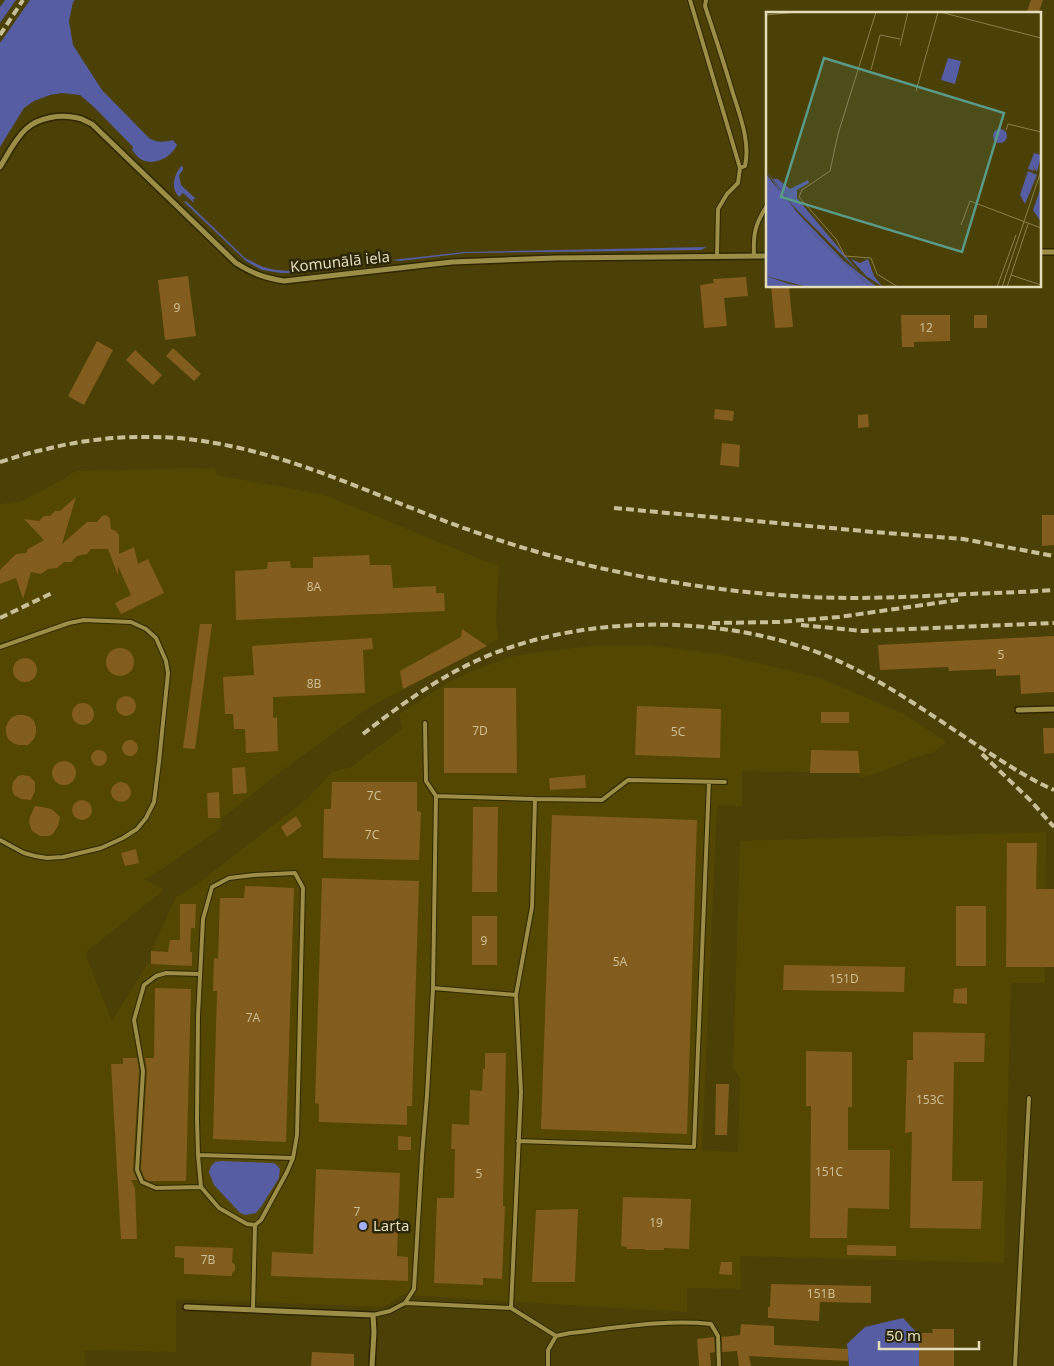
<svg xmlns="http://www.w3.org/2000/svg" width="1054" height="1366" viewBox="0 0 1054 1366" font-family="'Noto Sans',sans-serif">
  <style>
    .built { fill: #544702 }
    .green { fill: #565da3 }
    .building { fill: #825d1d }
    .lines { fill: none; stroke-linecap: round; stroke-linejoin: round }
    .service-casing { stroke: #2f2701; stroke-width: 6 }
    .minor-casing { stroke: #2f2701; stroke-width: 8 }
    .service { stroke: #9c8d47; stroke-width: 4 }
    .minor { stroke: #9c8d47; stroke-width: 5 }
    .rail { stroke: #c8c09a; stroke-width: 4; stroke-dasharray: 8 4; stroke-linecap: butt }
    .poi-dot { fill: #a6b1fc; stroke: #2d2709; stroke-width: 2 }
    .labels { text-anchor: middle; stroke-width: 5; stroke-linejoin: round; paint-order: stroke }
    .number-label { font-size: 12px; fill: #ccbd94 }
    .street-label { font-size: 15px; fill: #e4ddbb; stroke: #2d2709 }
    .poi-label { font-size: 15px; fill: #e4ddbb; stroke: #2d2709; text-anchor: start }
    .inset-road { fill: none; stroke: #887f4e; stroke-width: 1 }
    .view { fill: #5a9a89; fill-opacity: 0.15; stroke: #5a9a89; stroke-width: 2.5 }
    .inset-edge { fill: none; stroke: #e4ddbb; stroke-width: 2.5 }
  </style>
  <rect width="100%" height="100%" fill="#4b4005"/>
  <path class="built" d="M215 468 217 475 325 495 490 563 499 565 496 624 499 639 368 708 275 776 221 819V828L155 874 144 879 164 890 85 953 112 1021 148 963 151 964V951L176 897 196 885 307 799 332 772 351 767 402 729 399 714 446 684 468 673 506 658 526 654 601 645H650L725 655 820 678 904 714 947 742 934 752 919 757V756L883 771 860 778V773L742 771V806L717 805 702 1150 738 1152 740 1078 733 1068 740 841 1046 832 1045 983H1011L1004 1263 740 1256 741 1289 687 1288V1312L403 1295 383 1307 176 1299V1352L84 1350 86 1366H0V504L20 502 62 480 76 471Z"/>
  <path class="green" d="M5 0H16L0 23V7Z
    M30 0H75L73 2 69 21 73 45 102 90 149 138C157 143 164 142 173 140L177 145C172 156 157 165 145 161 139 159 136 155 132 150L133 147 95 108 80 95 62 93 50 95 34 101 24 108 0 147V43Z
    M181 166 183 167V170L179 175 181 185 196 199H193L194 203 183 193 179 197C170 187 174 176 181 166Z
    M183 201 187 202 245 258 263 267 276 270 292 271 348 265 344 267 293 273H281L262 270 246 261Z
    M707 247 701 250 467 253 400 261 392 260 464 252Z
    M220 1161 273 1163 277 1165 280 1169 279 1178 261 1207 256 1213 251 1214 245 1215 240 1213 214 1185 209 1172 211 1166 215 1162Z
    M903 1318 921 1337 923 1366H849L847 1344 865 1327Z"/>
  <path class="building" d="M1031 0H1043L1038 14H1026Z
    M188 276 196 336 165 340 158 280Z
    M746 277 748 296 724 298 727 326 704 328 700 285 714 283 713 279Z
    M771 286H789L793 327 775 328Z
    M901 315H950V341L914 342V347H902Z
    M974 315H987V328H974Z
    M97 341 113 350 84 405 68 396Z
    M173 348 201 374 194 381 166 356Z
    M135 350 162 375 153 385 126 360Z
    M715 409 734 411 733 421 714 419Z
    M868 414 869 427 858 428V415Z
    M722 443 740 445 739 467 720 465Z
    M76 497 62 544 87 522H97L102 516 106 515 110 518 111 529 116 531 119 535V554L134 547 138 564 148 559 164 593 121 614 115 603 131 595 118 566V575L108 549H91L87 554 77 556 71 562H64L57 568 48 569 41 574 31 572 23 599 16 578 0 584V570L16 554 26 553 28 549 44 540 24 519 39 521 44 516H50L55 511H60Z
    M1042 515H1054V545L1042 546Z
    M369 555 370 565H391L393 588 436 586V593H444L445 611 236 620 235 571 267 569 268 562 290 561 291 568H313V557Z
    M200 624H212L195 749 183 748Z
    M462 629 487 646 403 689 400 671 461 637Z
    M1054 636V692L1021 694 1020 675 996 676V669L949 671 948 667 880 670 878 645Z
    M372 638 373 649 363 650 365 693 273 697V718L277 717 278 751 246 753 245 729H234L233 714H225L223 677 254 675 252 646Z
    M106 662a14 14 0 1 1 28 0a14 14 0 1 1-28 0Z
    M13 670a12 12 0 1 1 24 0a12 12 0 1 1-24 0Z
    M444 688H516L517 773H444Z
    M116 706a10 10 0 1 1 20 0a10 10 0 1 1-20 0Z
    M72 714a11 11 0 1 1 22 0a11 11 0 1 1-22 0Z
    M637 706 721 709 720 758 635 755Z
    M821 712H849V723H821Z
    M18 715H24L30 717 34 721 36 727V733L34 739 27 746 26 745H18L13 743 8 739 6 733V727L8 722 12 717Z
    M1043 728H1054V753L1044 754Z
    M122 748a8 8 0 1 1 16 0a8 8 0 1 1-16 0Z
    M811 750 858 751 860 773H810Z
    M91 758a8 8 0 1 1 16 0a8 8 0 1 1-16 0Z
    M52 773a12 12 0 1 1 24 0a12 12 0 1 1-24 0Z
    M245 767 247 793 233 794 232 768Z
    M22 775 29 776 35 782V791L31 800 21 799 14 795 12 789 13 782 18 776Z
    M585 775 586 788 550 790 549 778Z
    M111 792a10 10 0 1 1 20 0a10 10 0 1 1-20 0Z
    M332 782H417V811L421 812 419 860 323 858 324 809H331Z
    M219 792 220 818H208L207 793Z
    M72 810a10 10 0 1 1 20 0a10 10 0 1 1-20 0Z
    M35 806 48 808 53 810 60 817 58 826 53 834 49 836H40L32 831 29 822 30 817Z
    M473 807H498L497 892H472Z
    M552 815 697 820 687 1134 541 1129Z
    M296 816 302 826 287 837 281 827Z
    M1007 843H1037L1036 889H1054V967H1006Z
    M136 849 139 863 125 866 121 853Z
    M322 878 419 881 412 1106H407V1125L319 1122V1104L315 1103Z
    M245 886 294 888 286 1142 213 1139 217 991H213L214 958 218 959 220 898H244Z
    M180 904H196L195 928H191L190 952H192V966L151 964V951L168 952 170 940H180Z
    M956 906H986V966H956Z
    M472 916H497V965H472Z
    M784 965 905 967 904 992 783 990Z
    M155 988 191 989 186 1181H148L145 1179 141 1169 147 1071 145 1058H154Z
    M967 988V1004L953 1003 954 989Z
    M913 1032 985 1033 984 1062H954L952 1181H983L981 1229 910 1228 912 1132 905 1133 907 1060H913Z
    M806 1051 852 1052V1107H848V1150H890L889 1209 848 1208 847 1238H810L811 1106H806Z
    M485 1053H506L503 1206H505L502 1279 483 1278V1285L434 1283 437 1198H454L455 1149H451L452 1124 469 1125 470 1090 482 1091 483 1069H485Z
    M123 1058H137L139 1071 133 1170 137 1180H131L135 1188 137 1239H121L111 1064H123Z
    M716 1084H729L727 1135H715Z
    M398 1136 411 1137V1150H398Z
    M316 1169 400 1173 397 1256 408 1257V1281L271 1276 272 1252 313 1254Z
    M623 1197 691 1199 689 1249 664 1248V1250H645V1249H627V1247L621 1246Z
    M578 1209 575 1282H532L536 1210Z
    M847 1245 896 1246V1256L847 1255Z
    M175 1246 233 1248 232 1262 235 1265V1270L232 1273V1276L184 1274V1258L175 1257Z
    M721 1262H732V1275L719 1274Z
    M771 1284 871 1286V1303L820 1302 819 1321 768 1318V1307H770Z
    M741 1324 774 1326V1345L848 1349V1361L749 1356 751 1366H739L737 1351 722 1352V1337L740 1335Z
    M932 1329H954V1366H919V1333H933Z
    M714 1337 715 1352 710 1353 711 1366H699L697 1339Z
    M312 1352 354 1354V1366H311Z"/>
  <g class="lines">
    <g class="service-casing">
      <path id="service" d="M690 0 740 168 738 183 727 194 718 209 717 256
        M706 0 705 6C714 33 723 60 731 87 738 111 751 141 745 166L740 168
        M754 256C753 233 755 224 768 204
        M0 647 69 623 84 620 131 622 146 629 156 638 166 661 168 673 159 762 154 802 146 818 137 829 123 838 101 848 63 857 47 858 35 856 24 853 0 840
        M436 796 535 799
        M200 974 166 973 156 976 144 985 134 1020 143 1071 137 1170 142 1182 156 1188 201 1187
        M433 988 516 995 532 907 535 799 602 800 628 780 725 782
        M518 1141 694 1147 709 782
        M198 1155 293 1158
        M405 1303 511 1308 556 1336
        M511 1308 521 1092 516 995
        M253 1309 255 1225 261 1220 287 1172 293 1158 297 1135 303 888 295 873 254 875 229 878 212 887 203 919 198 1016 197 1119 198 1155 201 1187 219 1208 247 1224 255 1225
        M373 1315 390 1311 405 1303 414 1289 422 1156 427 1095 433 988 436 796 426 781 425 723
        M548 1366V1350L556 1336 570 1333C616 1328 664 1319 711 1324L718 1336 719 1366
        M1015 1366 1029 1098"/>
    </g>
    <g class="minor-casing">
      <path id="minor" d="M0 167C8 154 15 139 26 129 39 117 61 114 78 118 83 119 87 122 92 124L236 263C252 273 264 278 284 281L452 262 555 258 768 256
        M1040 252H1054
        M1018 710 1054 709
        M186 1307 373 1315 374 1332 372 1366"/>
    </g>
    <use href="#service" class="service"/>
    <use href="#minor" class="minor"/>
    <path class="rail" d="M0 35 23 0
      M0 462C16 457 31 452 47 449 89 438 134 435 176 438 263 445 340 480 419 511 479 535 538 554 600 568 664 582 729 592 794 596 852 600 909 597 967 594 996 593 1025 592 1054 590
      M614 508 874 532 963 539 1054 556
      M0 618 52 593
      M712 623 779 622 839 617 958 600
      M801 625 863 631 1054 623
      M363 734C399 706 436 679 478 660 588 610 748 613 855 669 904 694 948 727 994 756 1013 768 1033 781 1054 790
      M982 754 1030 800 1054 827"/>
  </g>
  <circle class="poi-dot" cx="363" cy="1226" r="5"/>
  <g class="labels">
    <g class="number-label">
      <text x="177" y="312">9</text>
      <text x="926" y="332">12</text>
      <text x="314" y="591">8A</text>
      <text x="1001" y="659">5</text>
      <text x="314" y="688">8B</text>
      <text x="480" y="735">7D</text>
      <text x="678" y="736">5C</text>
      <text x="374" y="800">7C</text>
      <text x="372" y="839">7C</text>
      <text x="484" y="945">9</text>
      <text x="620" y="966">5A</text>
      <text x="844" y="983">151D</text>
      <text x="253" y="1022">7A</text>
      <text x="930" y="1104">153C</text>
      <text x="829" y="1176">151C</text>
      <text x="479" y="1178">5</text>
      <text x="357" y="1216">7</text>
      <text x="656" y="1227">19</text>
      <text x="208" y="1264">7B</text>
      <text x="821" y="1298">151B</text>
    </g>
    <g class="street-label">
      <text transform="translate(340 262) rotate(-6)" y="5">Komunālā iela</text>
    </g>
    <g class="poi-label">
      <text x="373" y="1231">Larta</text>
    </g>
  </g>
  <g transform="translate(766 12)">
    <rect width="275" height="275" fill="#4b4005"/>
    <path d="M182 46 195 49 189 72 175 68ZM227 124a7 7 0 1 1 14 0a7 7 0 1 1-14 0ZM268 141 275 143 271 160 267 154 269 159 262 157ZM0 158 30 199 78 249 111 275H104L49 224 24 196ZM262 159 271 163 259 192 254 183ZM7 167H12L24 177 42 168 43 171 31 178V186L93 260 27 194ZM275 175V210L267 198ZM85 247 94 251 102 247 108 264 117 275 100 264ZM0 264 24 272 41 275 0 274Z" fill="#565da3"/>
    <path d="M0 162 49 224 104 275H41L0 264Z" fill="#5a61a9"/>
    <path class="inset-road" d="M110 0 72 122 64 159 36 178 33 185 70 227 79 244 105 246 111 262 132 275M174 0 275 26M0 3 31 0M134 34 142 0M105 58 114 23 134 27M150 79 172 0M240 118 242 112 275 120M195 213 204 189 275 216M245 263 275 273M231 275 250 223M236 275 275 159M241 275 262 212"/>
    <path class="view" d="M58 46 238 101 196 240 15 185Z"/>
    <rect width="275" height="275" class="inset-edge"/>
  </g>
  <path d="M879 1341v8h100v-8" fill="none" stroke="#e4ddbb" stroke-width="2.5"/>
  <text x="886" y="1341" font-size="15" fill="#e4ddbb" stroke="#2d2709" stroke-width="4" paint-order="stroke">50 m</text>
</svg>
